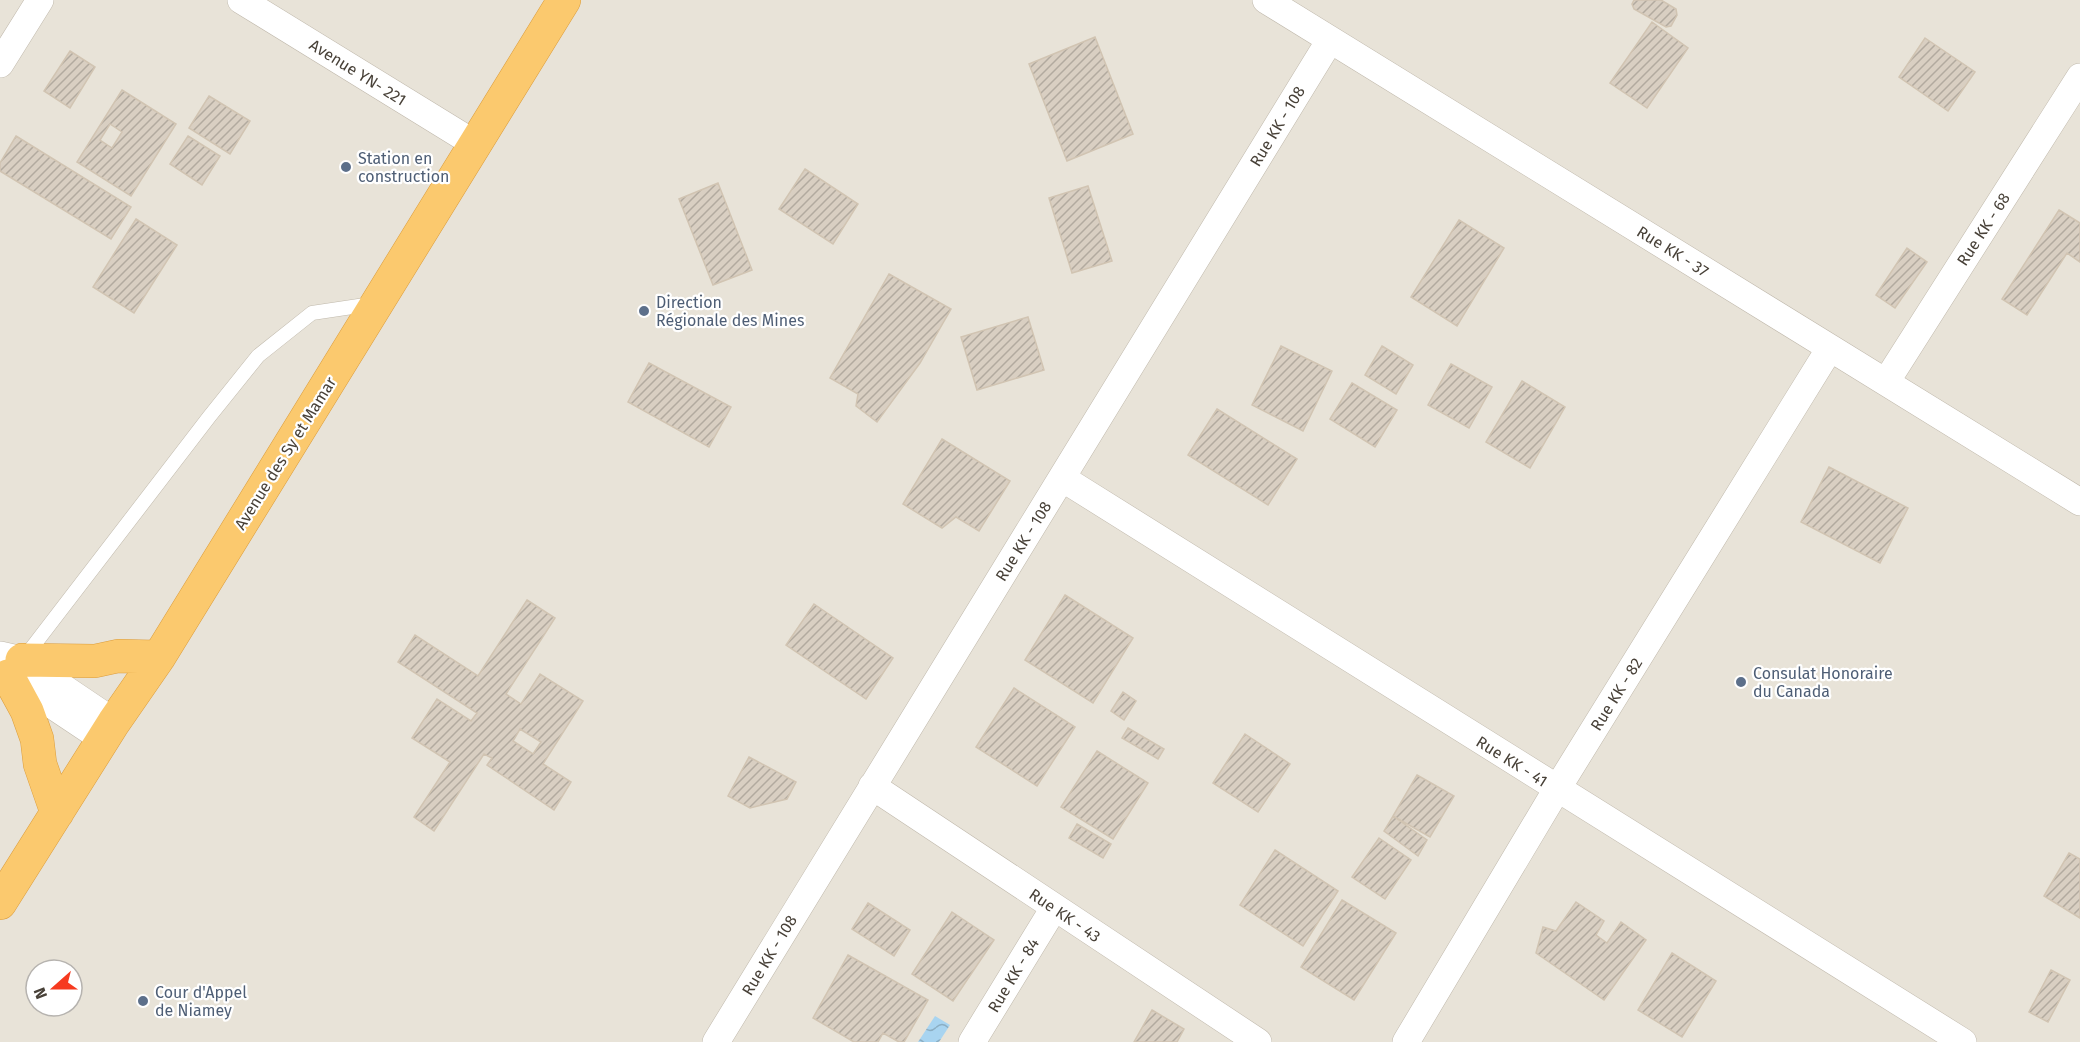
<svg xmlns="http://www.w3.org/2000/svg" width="2080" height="1042" viewBox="0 0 2080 1042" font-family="'Fira Sans',sans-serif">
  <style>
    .residential { fill: #e8e3d8; fill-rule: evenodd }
    .water { fill: url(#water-waves) }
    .building { fill: url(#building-hatch); stroke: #d1c4b2; stroke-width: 1.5; fill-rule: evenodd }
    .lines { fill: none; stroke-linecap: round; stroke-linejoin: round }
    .lane-casing { stroke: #c0b9ac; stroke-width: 15 }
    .street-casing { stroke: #c0b9ac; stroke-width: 28 }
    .highway-casing { stroke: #db9d3d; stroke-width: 34 }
    .lane { stroke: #fff; stroke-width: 14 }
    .street { stroke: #fff; stroke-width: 27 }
    .highway { stroke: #fbc96e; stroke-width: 33 }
    .service-dot { fill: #5c6f8a; stroke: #fff; stroke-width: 2 }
    .labels { text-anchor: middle; stroke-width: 4.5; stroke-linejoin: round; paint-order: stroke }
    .street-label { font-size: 16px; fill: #484138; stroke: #fff }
    .service-label { font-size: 16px; fill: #4e5e75; stroke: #fff; text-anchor: start }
  </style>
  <defs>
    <pattern id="water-waves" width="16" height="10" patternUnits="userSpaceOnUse" patternTransform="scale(1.5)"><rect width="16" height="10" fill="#a8d4f0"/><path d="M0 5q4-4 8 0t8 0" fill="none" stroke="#8baec3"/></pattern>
    <pattern id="building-hatch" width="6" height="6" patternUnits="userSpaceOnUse" patternTransform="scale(1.5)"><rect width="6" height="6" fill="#d9cfc2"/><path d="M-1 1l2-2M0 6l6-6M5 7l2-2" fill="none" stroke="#b2aa9f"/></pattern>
  </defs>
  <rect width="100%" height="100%" fill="#f4f1ea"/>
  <path class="residential" d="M0 0H2080V1042H0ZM36 970H72V1006H36Z"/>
  <path class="water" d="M935 1016 950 1025 939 1042H918Z"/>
  <path class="building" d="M1634 0H1661L1676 9 1677 15 1671 26 1666 27 1634 9 1632 4Z
    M1652 22 1688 48 1647 108 1610 83Z
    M1095 37 1133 134 1067 161 1029 64Z
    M1925 38 1975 72 1948 111 1899 77Z
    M70 51 95 67 70 108 44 91Z
    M122 90 176 124 131 196 77 162ZM110 124 122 132 112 148 100 140Z
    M209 96 250 121 230 154 189 128Z
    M16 136 131 207 111 239 0 171V163Z
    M188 136 220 156 202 185 170 164Z
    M805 169 858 204 833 244 779 209Z
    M718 183 752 270 713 285 679 199Z
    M1088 186 1112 261 1072 273 1049 198Z
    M2059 210 2080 223V262L2067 253 2027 315 2002 299Z
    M136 219 177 245 134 313 93 287Z
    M1459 220 1504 248 1457 326 1411 297Z
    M1907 248 1927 262 1895 308 1876 295Z
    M889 274 951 309 920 363 877 422 856 406 858 394 830 378Z
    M1028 317 1044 370 977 390 961 337Z
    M1281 346 1332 371 1303 431 1252 405Z
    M1382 346 1413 365 1396 394 1365 375Z
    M649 363 731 407 709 447 628 402Z
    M1451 364 1492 387 1469 428 1428 405Z
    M1522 381 1565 407 1530 468 1486 442Z
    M1352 383 1397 410 1375 447 1330 419Z
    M1217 409 1297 459 1268 505 1188 455Z
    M942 439 1010 481 979 531 956 517 942 528 903 504Z
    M1829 467 1908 508 1880 563 1801 522Z
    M1065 595 1133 638 1093 703 1025 660Z
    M527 600 555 618 506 694 521 704 540 674 583 701 543 764 571 782 554 810 487 765 492 758 484 754 434 831 414 817 450 762 412 738 437 699 471 721 477 713 398 662 415 635 478 676ZM520 729 541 742 533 754 513 741Z
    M814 604 893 658 866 699 786 645Z
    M1014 688 1075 727 1037 786 976 747Z
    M1123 692 1136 701 1124 720 1111 711Z
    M1128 728 1164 749 1158 759 1122 738Z
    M1245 734 1290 764 1258 812 1213 783Z
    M1097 751 1148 783 1113 839 1061 807Z
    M749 757 796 782 787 799 750 808 728 796Z
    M1417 775 1454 796 1430 837 1393 816Z
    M1393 816 1427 840 1418 856 1384 831Z
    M1077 824 1111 844 1103 858 1069 838Z
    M1379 838 1411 860 1385 899 1352 877Z
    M1275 850 1338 891 1303 946 1240 905Z
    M2069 853 2080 859V918L2044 896Z
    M1342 900 1396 933 1354 1000 1301 967Z
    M1576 902 1604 921 1596 935 1607 943 1621 922 1646 940 1604 1000 1536 953 1543 927 1556 931Z
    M868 903 910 930 894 956 852 929Z
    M952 912 994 940 953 1001 912 974Z
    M1672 953 1716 981 1682 1037 1638 1010Z
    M848 955 928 1000 904 1042H899L883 1033 878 1042H854L813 1018Z
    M2051 970 2070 980 2048 1022 2029 1012Z
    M1152 1010 1184 1029 1177 1042H1134Z"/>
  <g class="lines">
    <g class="lane-casing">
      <path id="lane" d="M24 658 209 417 258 356 312 313 372 304"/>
    </g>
    <g class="street-casing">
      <path id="street" d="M241 0 475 144
        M1266 0 2080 502
        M0 64 40 0
        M1886 382 2080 77
        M1062 478 1963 1042
        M0 655 22 660 114 722
        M7 675 103 739
        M872 786 1258 1042
        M716 1042 1330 40
        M972 1042 1054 908
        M1406 1042 1557 789 1830 348"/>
    </g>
    <g class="highway-casing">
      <path id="highway" d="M22 660 95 661 118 656 159 657
        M8 676 27 711 37 739 40 764 57 813
        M0 903 114 722 159 657 564 0"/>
    </g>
    <use href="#lane" class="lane"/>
    <use href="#street" class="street"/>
    <use href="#highway" class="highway"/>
  </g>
  <g class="service-dot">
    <circle cx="346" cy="167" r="6"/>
    <circle cx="644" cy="311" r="6"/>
    <circle cx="1741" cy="682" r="6"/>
    <circle cx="143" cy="1001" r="6"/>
  </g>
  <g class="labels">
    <g class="street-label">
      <text transform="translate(358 72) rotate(32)" y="6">Avenue YN- 221</text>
      <text transform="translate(1277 126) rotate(-59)" y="6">Rue KK - 108</text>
      <text transform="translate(1983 229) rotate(-57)" y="6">Rue KK - 68</text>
      <text transform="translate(1673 251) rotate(32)" y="6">Rue KK - 37</text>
      <text transform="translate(285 453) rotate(-58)" y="6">Avenue des Sy et Mamar</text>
      <text transform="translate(1023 541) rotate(-58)" y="6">Rue KK - 108</text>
      <text transform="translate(1616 694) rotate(-58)" y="6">Rue KK - 82</text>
      <text transform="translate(1512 761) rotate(32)" y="6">Rue KK - 41</text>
      <text transform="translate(1065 915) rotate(34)" y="6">Rue KK - 43</text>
      <text transform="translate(769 955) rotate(-59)" y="6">Rue KK - 108</text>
      <text transform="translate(1013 975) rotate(-59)" y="6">Rue KK - 84</text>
    </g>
    <g class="service-label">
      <text x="358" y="164">Station en<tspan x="358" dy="18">construction</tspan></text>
      <text x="656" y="308">Direction<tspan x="656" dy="18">Régionale des Mines</tspan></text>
      <text x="1753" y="679">Consulat Honoraire<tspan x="1753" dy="18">du Canada</tspan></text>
      <text x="155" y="998">Cour d'Appel<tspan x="155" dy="18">de Niamey</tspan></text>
    </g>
  </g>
  <g transform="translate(54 988) rotate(249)"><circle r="28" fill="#ffffff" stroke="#b6b3af" stroke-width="1.5"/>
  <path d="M0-4.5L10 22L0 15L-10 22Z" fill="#f63a1f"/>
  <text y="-9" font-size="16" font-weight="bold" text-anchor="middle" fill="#484138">N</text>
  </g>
</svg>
